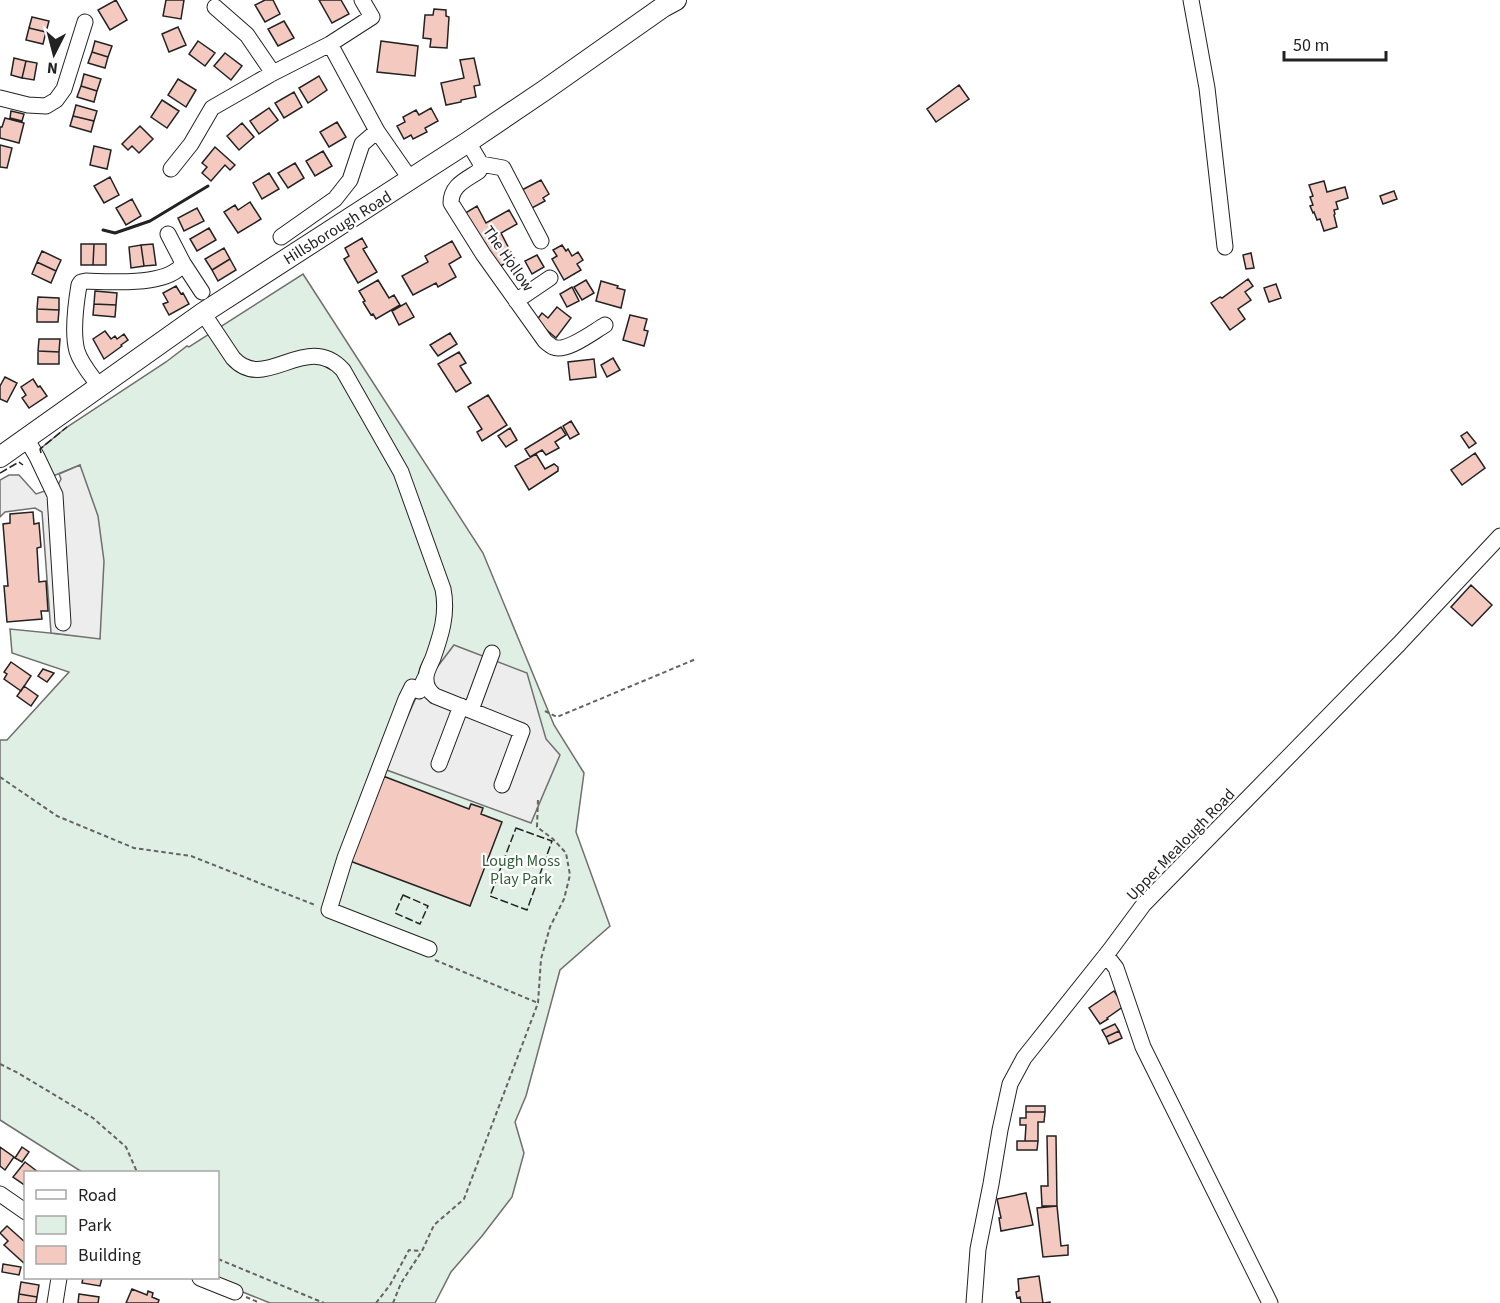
<svg xmlns="http://www.w3.org/2000/svg" width="1500" height="1303" viewBox="0 0 1500 1303" font-family="'Source Sans 3',sans-serif">
  <style>
    .green { fill: #e0efe3; stroke: #6f6f6f; stroke-width: 1.5 }
    .parking { fill: #ededed; stroke: #6f6f6f; stroke-width: 1.5 }
    .building { fill: #f3c9c0; stroke: #222; stroke-width: 1.5 }
    .lines { fill: none; stroke-linecap: round; stroke-linejoin: round }
    .minor-casing { stroke: #222; stroke-width: 17 }
    .major-casing { stroke: #222; stroke-width: 22 }
    .path { stroke: #646464; stroke-width: 2; stroke-dasharray: 4.5 3; stroke-linecap: butt }
    .minor { stroke: #fff; stroke-width: 15 }
    .major { stroke: #fff; stroke-width: 20 }
    .fence { stroke: #222; stroke-width: 1.5; stroke-dasharray: 8 3; stroke-linecap: butt }
    .wall { stroke: #222; stroke-width: 3 }
    .labels { text-anchor: middle; stroke-width: 4.5; stroke-linejoin: round; paint-order: stroke }
    .street-label { font-size: 16px; fill: #222; stroke: #fff }
    .park-label { font-size: 16px; fill: #2f5e38; stroke: #fff }
  </style>
  <rect width="100%" height="100%" fill="#fff"/>
  <path class="green" d="M303 274 483 553 554 725 584 773 576 832 610 926 560 970 526 1096 515 1122 524 1153 512 1197 482 1236 451 1272 435 1303H270L208 1278H218V1172H82L0 1120V740H7L69 672 12 653 10 629 100 638 80 465 53 476 40 449 67 427 166 362 187 346 189 347Z"/>
  <path class="parking" d="M80 465 98 516 104 561 100 639 51 633 42 512 35 508 5 512 0 517V480L9 475H19L36 494 57 487 61 479 59 474Z
    M454 645 527 673 546 739 560 755 531 823 384 769 419 691Z"/>
  <path class="building" d="M116 0 127 20 110 30 98 10Z
    M166 0H184L181 19 163 16Z
    M265 0H273L280 14 265 22 255 5Z
    M319 0H341L349 14 332 23Z
    M434 9 446 10V16L449 17 447 48 430 47 431 39 423 38 425 15H433Z
    M32 17 49 21 46 32 29 28Z
    M284 21 294 38 278 46 268 29Z
    M178 27 186 45 169 52 162 34Z
    M29 28 46 32 43 44 26 40Z
    M95 41 112 46 108 57 92 52Z
    M198 41 215 53 205 66 189 54Z
    M381 41 418 46 415 76 377 72Z
    M92 52 108 57 105 68 88 63Z
    M225 53 242 66 231 80 214 66Z
    M14 58 26 61 22 78 11 75Z
    M474 58 480 85 474 86 476 97 461 100V102L446 105 441 83 464 78 460 60Z
    M26 61 37 63 34 80 22 78Z
    M84 74 101 79 97 91 81 86Z
    M319 76 327 90 308 103 299 88Z
    M178 79 196 90 186 107 168 95Z
    M959 85 969 99 936 122 927 109Z
    M81 86 97 91 94 102 77 97Z
    M294 92 302 107 284 118 275 103Z
    M162 100 179 111 167 128 151 117Z
    M76 105 97 111 94 121 73 116Z
    M269 108 278 120 259 134 250 121Z
    M431 108 438 121 425 128 427 132 413 139 411 135 404 139 397 126 405 122 403 117 416 110 419 115Z
    M11 111 24 114 22 121 10 118Z
    M73 116 94 121 91 132 70 126Z
    M5 118 24 123 19 143 0 138V127H2Z
    M337 122 346 137 329 147 320 132Z
    M242 123 254 137 239 150 227 136Z
    M140 126 153 139 139 153 132 146 128 150 122 144Z
    M0 145 12 148 7 168 0 167Z
    M94 146 111 150 107 169 90 165Z
    M215 147 235 165 230 170 225 165 211 181 202 173 207 167 202 163Z
    M323 151 332 166 315 176 306 161Z
    M295 163 304 178 288 188 278 173Z
    M269 173 279 189 262 199 253 183Z
    M110 177 119 195 104 203 94 186Z
    M541 180 549 194 543 198 545 201 532 208 529 202 518 192Z
    M1324 181 1327 192 1345 187 1348 198 1336 202 1338 209 1334 210 1335 214 1334 215 1337 227 1324 231 1320 219 1317 220 1314 212 1313 213 1310 206 1313 205 1310 197 1313 196 1309 185Z
    M1394 191 1397 199 1383 204 1380 196Z
    M132 199 141 216 126 225 116 208Z
    M250 202 261 219 238 233 224 212 235 205 238 210Z
    M477 206 486 223 509 210 517 224 501 233 514 258 499 267 485 243 479 246 462 215Z
    M197 208 204 221 184 231 178 218Z
    M209 228 216 240 197 251 190 239Z
    M362 238 367 247 363 249 377 272 358 283 344 259 349 256 345 248Z
    M452 241 461 257 449 264 456 277 438 287 436 283 413 295 402 276 428 262 425 256Z
    M81 244H94L93 265H81Z
    M94 244H106V265H93Z
    M153 244 156 265 144 266 141 245Z
    M141 245 144 266 131 268 129 247Z
    M562 245 566 251 568 249 572 256 578 252 583 260 577 264 581 270 564 280 552 259 557 256 553 250Z
    M224 248 230 259 212 270 205 259Z
    M42 251 61 260 56 271 37 262Z
    M1251 253 1254 268 1246 269 1243 255Z
    M537 255 544 267 532 274 525 261Z
    M230 259 236 270 218 281 212 270Z
    M37 262 56 271 51 283 32 274Z
    M1248 279 1253 286 1245 292 1251 300 1238 309 1245 319 1230 330 1211 303 1220 297 1222 298Z
    M378 280 389 298 394 295 400 305 376 319 373 314 371 315 363 302 365 301 359 291Z
    M586 280 594 293 582 300 574 287Z
    M601 281 618 286 617 288 625 290 621 308 596 301Z
    M1276 284 1281 298 1269 302 1264 288Z
    M176 286 181 294 183 293 189 304 169 315 163 304 168 302 163 293Z
    M572 287 579 301 567 307 560 294Z
    M95 291 117 293 116 305 94 304Z
    M38 297 59 298V310L37 309Z
    M406 303 414 317 399 325 392 311Z
    M94 304 116 305 115 317 93 315Z
    M557 307 571 318 556 338 536 321 542 313 548 318Z
    M37 309 59 310 58 322H37Z
    M630 315 647 319 644 330 648 331 644 346 623 340Z
    M105 331 111 339 115 336 117 339 124 334 128 340 121 345 122 346 104 359 93 339Z
    M450 333 457 344 438 356 430 345Z
    M39 339H60L59 352 38 351Z
    M38 351 59 352V364H38Z
    M459 352 466 363 460 366 471 383 456 392 438 364Z
    M613 358 620 370 607 377 601 365Z
    M594 359 596 377 570 380 568 362Z
    M5 377 17 383 7 402 0 399V386Z
    M33 379 38 387 40 386 47 396 29 408 22 398 26 395 21 387Z
    M488 395 507 425 482 441 477 432 482 429 468 407Z
    M571 421 579 434 570 439 563 426Z
    M561 427 566 435 555 442 559 448 546 455 542 450 530 457 525 449Z
    M510 428 517 440 506 447 498 436Z
    M1467 432 1476 443 1469 448 1461 436Z
    M1475 453 1485 468 1462 485 1451 470Z
    M536 454 545 469 554 464 558 467V471L529 490 515 466Z
    M33 512 34 524 39 523 41 547 37 548 39 582 46 581 48 611H41L42 619 7 622 4 586H8L3 524 10 523V514Z
    M1471 585 1492 605 1472 626 1451 607Z
    M11 662 31 676 21 691 4 679 7 674 4 672Z
    M43 669 54 673 47 682 38 676Z
    M24 686 38 696 31 706 17 696Z
    M383 776 469 809 471 804 483 808 481 814 502 822 470 906 350 861Z
    M1114 991 1124 1006 1107 1018 1108 1019 1100 1024 1089 1008Z
    M1115 1024 1119 1031 1106 1037 1102 1030Z
    M1119 1031 1122 1038 1109 1044 1106 1037Z
    M1026 1106H1045V1112H1026Z
    M1026 1112H1045L1044 1122H1038V1141H1025L1026 1125H1020V1118H1026Z
    M1047 1136H1056L1057 1206H1042L1041 1186H1048Z
    M1017 1141H1038L1037 1150H1017Z
    M0 1147 14 1157 5 1170 0 1166Z
    M22 1147 29 1152 22 1162 15 1158Z
    M25 1162 38 1172H26V1186L13 1177Z
    M1026 1193 1033 1225 1001 1231 999 1218H1001L997 1199Z
    M1057 1206 1061 1246 1068 1245V1255L1043 1257 1037 1208Z
    M7 1226 26 1243V1265L4 1245 8 1241 0 1233Z
    M3 1264 21 1267 19 1275 2 1272Z
    M1039 1276 1043 1303 1050 1302V1303H1021L1020 1297 1017 1298 1016 1292 1019 1291 1018 1279Z
    M83 1278H102L100 1286 82 1283Z
    M21 1282 39 1285 37 1297 19 1294Z
    M132 1289 147 1295 148 1291 153 1293 152 1297 159 1300 158 1303H126Z
    M19 1294 37 1297 36 1303H18Z
    M79 1294 99 1297 98 1303H78Z"/>
  <g class="lines">
    <g class="minor-casing">
      <path id="minor" d="M362 0 372 17 330 44 377 131 411 180
        M1191 0 1207 88 1225 247
        M215 7 247 35 273 73
        M0 98 28 105 46 106 56 100 64 89 85 22
        M468 142 481 164 479 171C466 180 451 185 451 203L483 254 545 341C546 342 552 347 553 347 566 353 593 332 605 325
        M481 164 503 168 541 241
        M171 169 191 144 212 108 273 73 330 44
        M281 237 335 199 350 180 362 144 377 131
        M183 263 202 292
        M516 301 550 278
        M203 313 233 358C265 394 306 330 343 370L401 472 443 589C448 614 441 635 433 658 430 665 425 673 426 680 426 687 430 692 435 696L522 731 502 785
        M99 386C91 375 81 364 77 351 72 333 76 303 79 285L81 282 86 281C110 282 158 285 177 270 179 269 182 264 183 263L168 234
        M26 438 37 457 55 495 63 623
        M425 678 419 691 412 687 406 699 345 858 329 910 429 949
        M471 710 492 653
        M439 764 461 706
        M1106 955 1116 968 1143 1047 1270 1303
        M0 1194 26 1212
        M200 1278 235 1292
        M55 1303 59 1278
        M974 1303 978 1249 991 1184 1000 1130 1010 1084 1024 1058 1110 950 1144 904 1399 644 1500 536"/>
    </g>
    <g class="major-casing">
      <path id="major" d="M0 457 203 313 468 142 545 90 663 7 676 0"/>
    </g>
    <path class="path" d="M545 711 557 717 696 659
      M0 777 57 816 134 848 191 856 315 905
      M435 960 538 1003
      M0 1064 18 1073 93 1118 126 1147 137 1172
      M218 1259 324 1303
      M246 1297 260 1303
      M376 1303 390 1285 409 1250 421 1251
      M393 1303 401 1283 422 1251 434 1225 464 1199 538 1003 541 959 550 927 564 899 570 875 566 853 553 839 537 827 538 799"/>
    <use href="#minor" class="minor"/>
    <use href="#major" class="major"/>
    <path class="fence" d="M41 453 40 449 67 427
      M0 473 19 462 23 465
      M516 828 552 841 527 910 490 896Z
      M403 895 428 906 420 924 395 913Z"/>
    <path class="wall" d="M103 230 115 233 150 221 208 186"/>
  </g>
  <g class="labels">
    <g class="street-label">
      <text transform="translate(337 227) rotate(-32)" y="6">Hillsborough Road</text>
      <text transform="translate(509 258) rotate(55)" y="6">The Hollow</text>
      <text transform="translate(1180 844) rotate(-46)" y="6">Upper Mealough Road</text>
    </g>
    <g class="park-label">
      <text x="521" y="866">Lough Moss<tspan x="521" dy="18">Play Park</tspan></text>
    </g>
  </g>
  <rect x="24" y="1171" width="195" height="108" fill="#ffffff" stroke="#a7a7a7" stroke-width="1.5"/>
  <rect x="36" y="1190" width="30" height="9" fill="#ffffff" stroke="#a7a7a7" stroke-width="1.5"/>
  <text x="78" y="1201" font-size="18" fill="#222222">Road</text>
  <rect x="36" y="1216" width="30" height="18" fill="#e0efe3" stroke="#a7a7a7" stroke-width="1.5"/>
  <text x="78" y="1231" font-size="18" fill="#222222">Park</text>
  <rect x="36" y="1246" width="30" height="18" fill="#f3c9c0" stroke="#a7a7a7" stroke-width="1.5"/>
  <text x="78" y="1261" font-size="18" fill="#222222">Building</text>
  <g transform="translate(54 54) rotate(186)" stroke="#ffffff" stroke-width="4.5" paint-order="stroke">
  <path d="M0-4.5L10 22L0 15L-10 22Z" fill="#222222"/>
  <text y="-9" font-size="16" font-weight="bold" text-anchor="middle" fill="#222222">N</text>
  </g>
  <path d="M1284 51v9h102v-9" fill="none" stroke="#222222" stroke-width="3"/>
  <text x="1293" y="51" font-size="18" fill="#222222" stroke="#ffffff" stroke-width="4.5" paint-order="stroke">50 m</text>
</svg>
